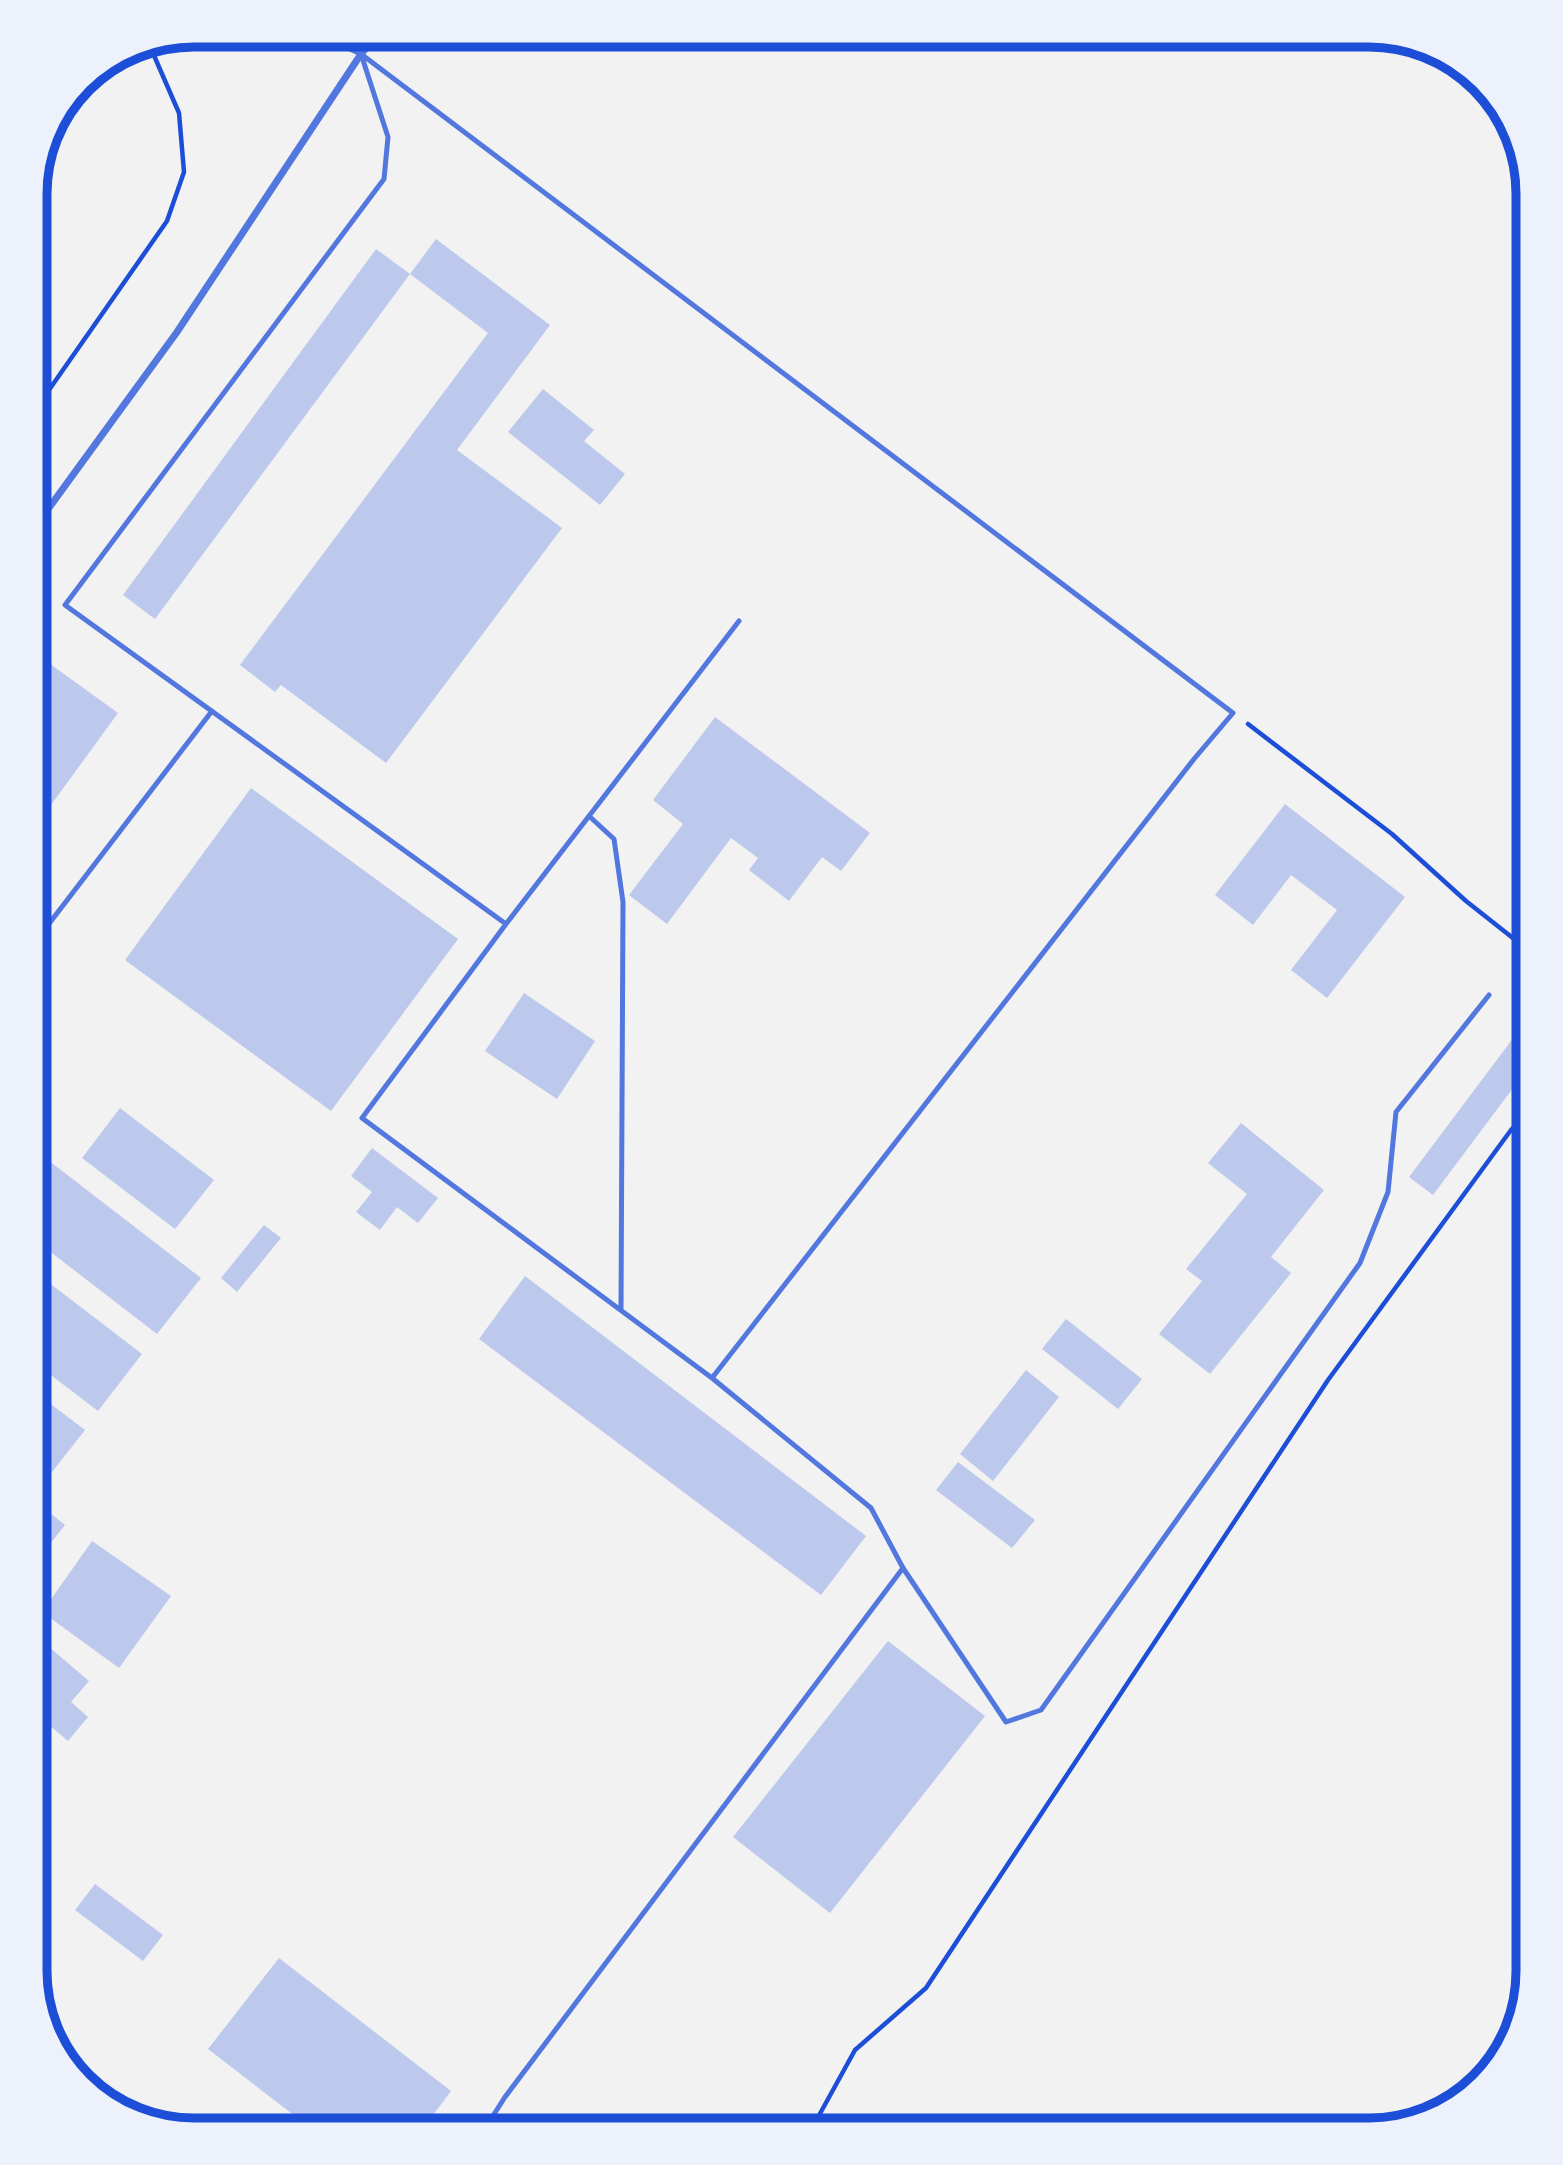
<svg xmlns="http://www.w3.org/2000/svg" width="1563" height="2165" viewBox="0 0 1563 2165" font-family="'Sofia Sans Condensed',sans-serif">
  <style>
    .building { fill: #bdc9ec }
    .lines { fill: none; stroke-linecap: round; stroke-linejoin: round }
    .path { stroke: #1d4ed8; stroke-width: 4.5 }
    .service { stroke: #5277de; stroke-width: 5 }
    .minor { stroke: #5277de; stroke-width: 7 }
    .rim { fill: none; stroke: #1d4ed8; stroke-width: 9 }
  </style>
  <rect width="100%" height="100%" fill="#f2f2f2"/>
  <path class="building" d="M436 239 550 325 457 450 562 528 386 763 281 685 275 692 240 665 488 333 410 274 155 619 123 595 376 249 410 274Z
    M543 389 594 430 584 441 625 474 600 505 508 432Z
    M35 653 118 713 35 827Z
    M715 717 870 833 841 871 822 857 789 901 749 870 758 858 731 838 667 924 629 895 683 824 653 800Z
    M251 788 458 939 331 1111 125 960Z
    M1285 804 1405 897 1327 998 1291 970 1337 910 1291 875 1253 925 1215 895Z
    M524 993 595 1041 557 1099 485 1051Z
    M1520 1029 1528 1035V1068L1433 1195 1409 1177Z
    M120 1108 214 1180 175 1229 82 1158Z
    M1241 1123 1324 1190 1271 1257 1291 1273 1210 1374 1159 1334 1202 1281 1186 1269 1247 1194 1208 1163Z
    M372 1148 438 1198 418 1223 397 1207 380 1230 356 1212 372 1192 351 1176Z
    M35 1150 201 1278 157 1334 35 1240Z
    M264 1225 281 1238 237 1292 221 1278Z
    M35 1272 142 1354 98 1411 35 1363Z
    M525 1276 866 1536 821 1595 479 1339Z
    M1066 1319 1142 1379 1118 1409 1042 1349Z
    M1026 1370 1059 1397 993 1481 960 1454Z
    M35 1392 85 1430 41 1486 35 1482Z
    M958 1462 1035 1520 1012 1548 936 1490Z
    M35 1501 65 1525 35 1563Z
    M92 1541 171 1596 119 1668 42 1612Z
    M35 1635 89 1681 71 1702 88 1717 68 1741 35 1713Z
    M888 1641 985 1716 830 1913 733 1837Z
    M95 1884 163 1935 143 1961 75 1910Z
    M279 1958 451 2091 422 2130H313L208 2049Z"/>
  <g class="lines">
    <path class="path" d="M35 410 167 221 184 172 179 113 149 44
      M1248 724 1392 834 1466 901 1528 950
      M811 2130 855 2050 926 1988 1328 1380 1511 1130 1528 1114"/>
    <path class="service" d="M318 35 361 54 388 137 384 179 65 605 506 924 362 1118 712 1378 871 1508 903 1568 1006 1722 1041 1710 1360 1263 1388 1192 1396 1112 1489 995
      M340 35 361 54 1233 713 1194 759 712 1378
      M589 816 614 839 623 902 621 1310
      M506 924 739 621
      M35 942 212 711
      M484 2130 505 2097 903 1568"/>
    <path class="minor" d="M35 527 177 332 361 54 377 35"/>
  </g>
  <path d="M0 0H1563V2165H0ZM194 47H1369A147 147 0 0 1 1516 194V1971A147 147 0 0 1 1369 2118H194A147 147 0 0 1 47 1971V194A147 147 0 0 1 194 47Z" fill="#edf1fc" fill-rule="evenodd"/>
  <path class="rim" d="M194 47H1369A147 147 0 0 1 1516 194V1971A147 147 0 0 1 1369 2118H194A147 147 0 0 1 47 1971V194A147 147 0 0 1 194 47Z"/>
</svg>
